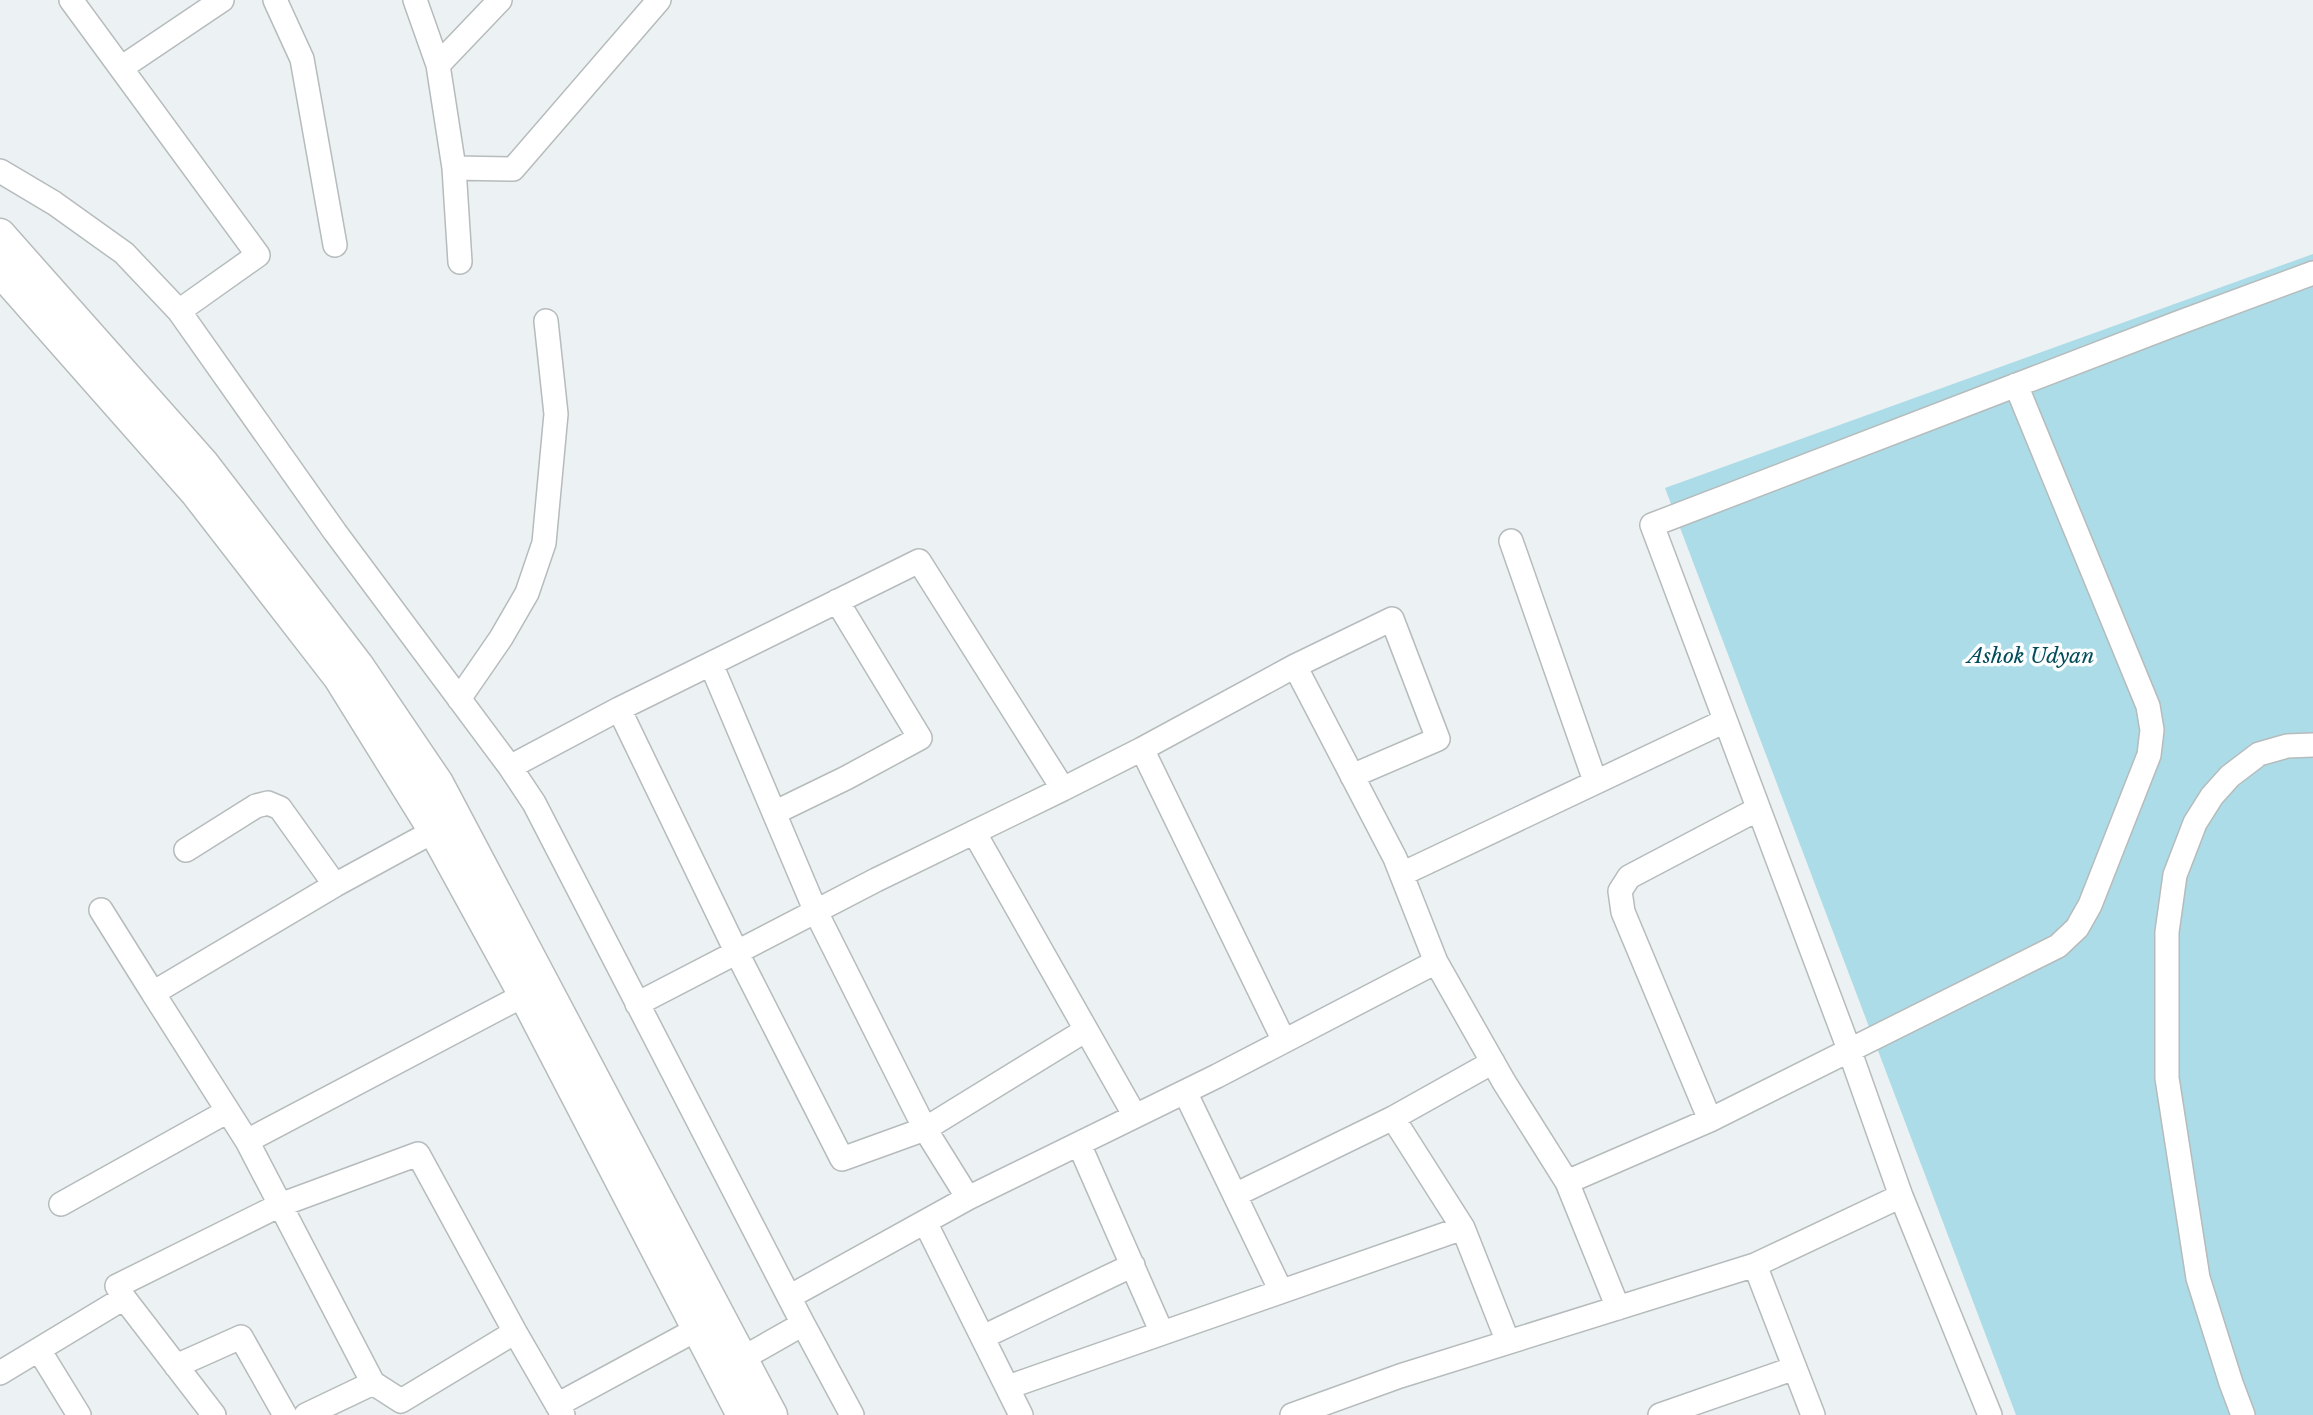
<svg xmlns="http://www.w3.org/2000/svg" width="2313" height="1415" viewBox="0 0 2313 1415" font-family="'Libre Baskerville',serif">
  <style>
    .green { fill: #abdce7 }
    .lines { fill: none; stroke-linecap: round; stroke-linejoin: round }
    .minor-casing { stroke: #b6bbbc; stroke-width: 26 }
    .major-casing { stroke: #b6bbbc; stroke-width: 33 }
    .minor { stroke: #fff; stroke-width: 23 }
    .major { stroke: #fff; stroke-width: 30 }
    .labels { text-anchor: middle; stroke-width: 7; stroke-linejoin: round; paint-order: stroke }
    .park-label { font-size: 21px; font-style: italic; fill: #034d5a; stroke: #fcfeff }
  </style>
  <rect width="100%" height="100%" fill="#ecf1f3"/>
  <path class="green" d="M2313 254V1415H2016L1665 488Z"/>
  <g class="lines">
    <g class="minor-casing">
      <path id="minor" d="M71 0 258 255 179 311
        M275 0 302 59 335 245
        M415 0 438 65 454 168 460 262
        M438 65 500 0
        M121 68 222 0
        M454 168 513 169 659 0
        M0 171 54 203 124 253 179 311 335 532 510 767 534 803 803 1324
        M1511 541 1595 781
        M711 664 816 912 925 1129 1086 1030
        M1295 666 1392 619 1438 739 1352 776
        M459 699 501 638 527 593 544 543 556 414 546 321
        M619 709 737 953 842 1159 925 1129 968 1198
        M1142 749 1284 1041
        M510 767 619 709 919 561 1063 789 1142 749 1295 666 1395 858 1436 962 1217 1076 968 1198 789 1297
        M774 813 846 778 920 738 837 601
        M974 832 1135 1116
        M186 850 256 806 268 803 280 808 335 885
        M1402 874 1725 721
        M101 910 153 993
        M1436 962 1504 1082 1567 1182 1618 1308
        M637 1004 876 880 1063 789
        M1185 1092 1281 1291
        M1710 1120 1623 912 1620 891 1629 877 1758 809
        M247 1141 524 995
        M1079 1144 1162 1333
        M1567 1182 1710 1120 2058 946 2077 928 2090 905 2149 755 2152 730 2148 706 2016 385
        M1235 1195 1393 1118
        M1901 1196 1990 1415
        M61 1204 228 1111
        M925 1222 1021 1415
        M1463 1228 1393 1118 1493 1062
        M124 1298 117 1286 280 1205 418 1154 515 1332
        M983 1337 1133 1265
        M39 1350 79 1415
        M743 1358 803 1324 852 1415
        M176 1366 241 1337 285 1415
        M0 1373 124 1298 214 1415
        M373 1383 401 1401 515 1332 563 1415
        M1008 1387 1463 1228 1508 1342
        M557 1405 712 1321
        M306 1415 373 1383 247 1141 153 993 335 885 434 831
        M1292 1415 1400 1376 1755 1265
        M1660 1415 1795 1368
        M1813 1415 1755 1265 1901 1196 1850 1052 1652 525 2178 323 2313 273
        M2243 1415 2231 1383 2198 1278 2167 1078V932L2175 875 2195 823 2212 796 2230 776 2259 754 2287 746 2313 745"/>
    </g>
    <g class="major-casing">
      <path id="major" d="M0 234 204 464 358 665 438 783 772 1415
        M0 271 195 492 339 678 434 831 524 995 742 1415"/>
    </g>
    <use href="#minor" class="minor"/>
    <use href="#major" class="major"/>
  </g>
  <g class="labels">
    <g class="park-label">
      <text x="2031" y="663">Ashok Udyan</text>
    </g>
  </g>
</svg>
